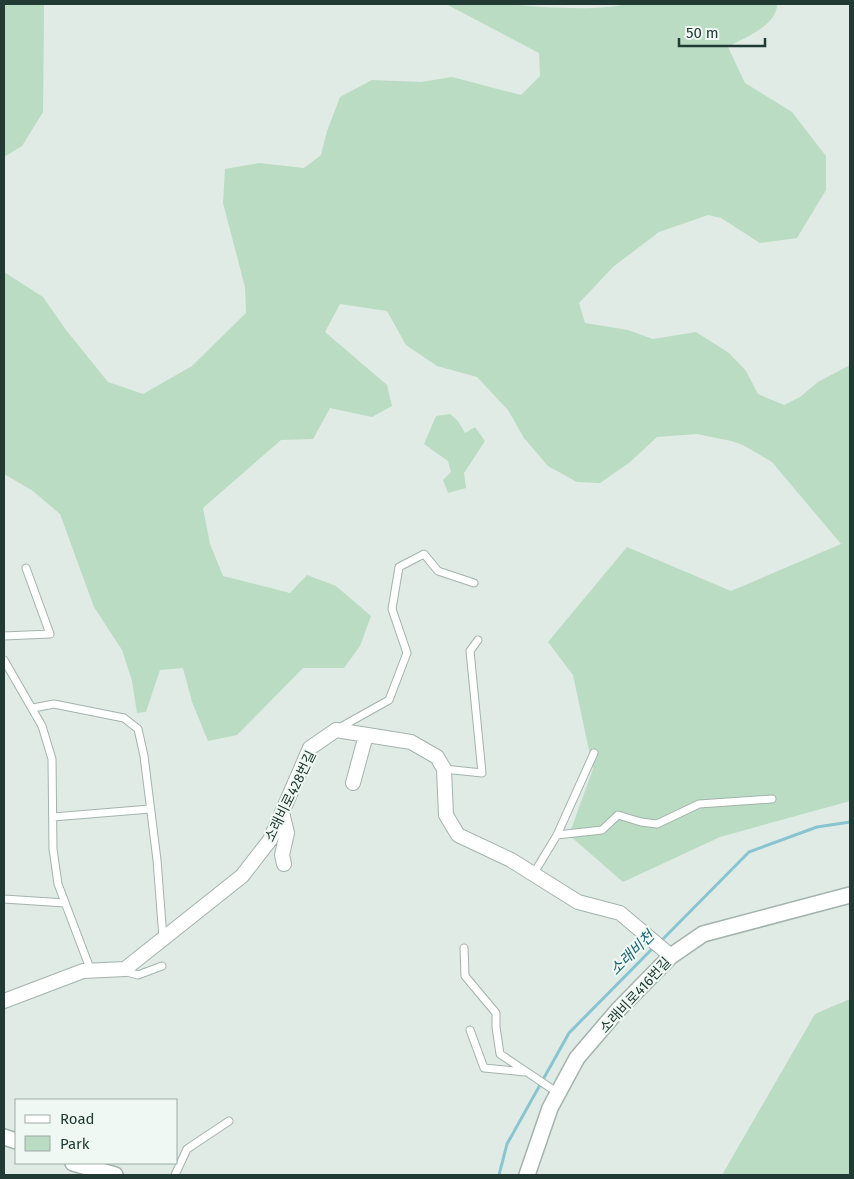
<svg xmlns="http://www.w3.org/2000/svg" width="854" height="1179" viewBox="0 0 854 1179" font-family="'Fira Sans','Noto Sans KR',sans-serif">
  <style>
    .green { fill: #b9dcc2 }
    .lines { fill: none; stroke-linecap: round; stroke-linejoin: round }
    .stream { stroke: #88c5d0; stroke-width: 3 }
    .service-casing { stroke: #a3b3ad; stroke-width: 9 }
    .minor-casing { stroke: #a3b3ad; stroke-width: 16 }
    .tertiary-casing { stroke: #a3b3ad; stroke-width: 18 }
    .service { stroke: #fff; stroke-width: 7 }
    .minor { stroke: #fff; stroke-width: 14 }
    .tertiary { stroke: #fff; stroke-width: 15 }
    .labels { text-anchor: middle; stroke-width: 4; stroke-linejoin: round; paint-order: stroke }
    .street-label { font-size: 14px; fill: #213b34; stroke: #f0f8f4 }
    .water-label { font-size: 15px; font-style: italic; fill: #1c6776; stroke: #f0f8f4 }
  </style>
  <rect width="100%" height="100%" fill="#e0ebe6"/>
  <path class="green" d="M4 4H44V16L43 112 22 146 4 157Z
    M446 4C465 4 485 2 504 4 538 7 594 12 627 4H777C777 26 745 37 728 47L745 83 792 112 826 156V190L797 238 760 243 721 218 708 215 659 232 613 267 579 303 585 323 628 330 653 339 696 332 729 353 746 371 758 394 784 405 800 397 818 382 850 365V801L720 837 623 882 569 835 593 769 573 675 548 642 627 547 731 591 841 544 772 462 743 445 731 441 697 434 657 437 629 463 600 483 577 482 548 466 524 438 508 410 477 377 437 366 406 345 387 311 340 304 325 332 387 385 392 406 372 417 330 408 313 439 281 440 203 508 210 544 223 576 290 593 307 575 336 586 371 616 360 646 344 668H303L237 735 208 741 192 702 183 668 160 670 146 712 137 713 132 681 122 650 94 607 60 514 33 491 4 474V272L43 297 66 330 108 382 143 394 192 366 246 313 245 287 223 203 225 169 259 163 304 168 321 155 327 131 340 97 372 80 421 82 452 77 521 95 540 76 539 53Z
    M450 414 458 421 465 433 475 427 485 441 464 473 466 488 448 493 443 480 451 472 448 461 424 444 436 416Z
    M850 999V1175H722L815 1014Z"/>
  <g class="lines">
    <path class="stream" d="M660 942 749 852 817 827 850 822
      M499 1175 507 1144 569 1033 655 946"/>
    <g class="service-casing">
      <path id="service" d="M4 636 50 634 26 568
        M4 660 42 726 52 759 53 849 58 884 91 971
        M33 708 54 704 124 718 138 729 144 756 157 860 163 938
        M339 728 389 700 407 653 392 609 399 567 424 554 438 571 474 583
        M444 769 482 773 470 651 478 640
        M53 817 150 809
        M557 835 602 830 618 815 641 822 657 824 699 804 772 799
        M534 873 557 835 594 753
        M4 899 65 903
        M464 948 465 976 496 1013V1027L500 1054 558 1093
        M123 971 138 975 162 966
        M470 1030 484 1068 525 1072
        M175 1175 187 1149 229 1121"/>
    </g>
    <g class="minor-casing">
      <path id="minor" d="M353 783 366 735
        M282 812 287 833 282 855 284 864
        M4 1001 83 971 125 969 242 876 270 840 310 748 336 730 411 742 437 757 444 769 446 815 458 835 511 860 578 902 620 913 671 956"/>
    </g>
    <g class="tertiary-casing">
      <path id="tertiary" d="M4 1137 16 1141
        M73 1163 115 1175
        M527 1175 550 1108 577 1058 618 1010 671 956 703 934 850 895"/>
    </g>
    <use href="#service" class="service"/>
    <use href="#minor" class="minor"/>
    <use href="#tertiary" class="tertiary"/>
  </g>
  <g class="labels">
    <g class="street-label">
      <text transform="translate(290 796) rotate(-64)" y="5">소래비로428번길</text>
      <text transform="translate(635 995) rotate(-47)" y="5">소래비로416번길</text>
    </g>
    <g class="water-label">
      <text transform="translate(632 953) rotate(-45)" y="5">소래비천</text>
    </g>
  </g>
  <rect width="854" height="1179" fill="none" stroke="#213b34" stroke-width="10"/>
  <rect x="15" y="1099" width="162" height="65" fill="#f0f8f4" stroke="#9daca7"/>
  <rect x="25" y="1115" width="25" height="8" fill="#ffffff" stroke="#9daca7"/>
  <text x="60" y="1124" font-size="15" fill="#213b34">Road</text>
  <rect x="25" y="1136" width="25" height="15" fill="#b9dcc2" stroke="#9daca7"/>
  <text x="60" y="1149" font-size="15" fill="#213b34">Park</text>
  <path d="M679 38v8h86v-8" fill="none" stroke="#213b34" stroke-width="2.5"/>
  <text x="686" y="38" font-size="15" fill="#213b34" stroke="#f0f8f4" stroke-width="4" paint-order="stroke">50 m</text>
</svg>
